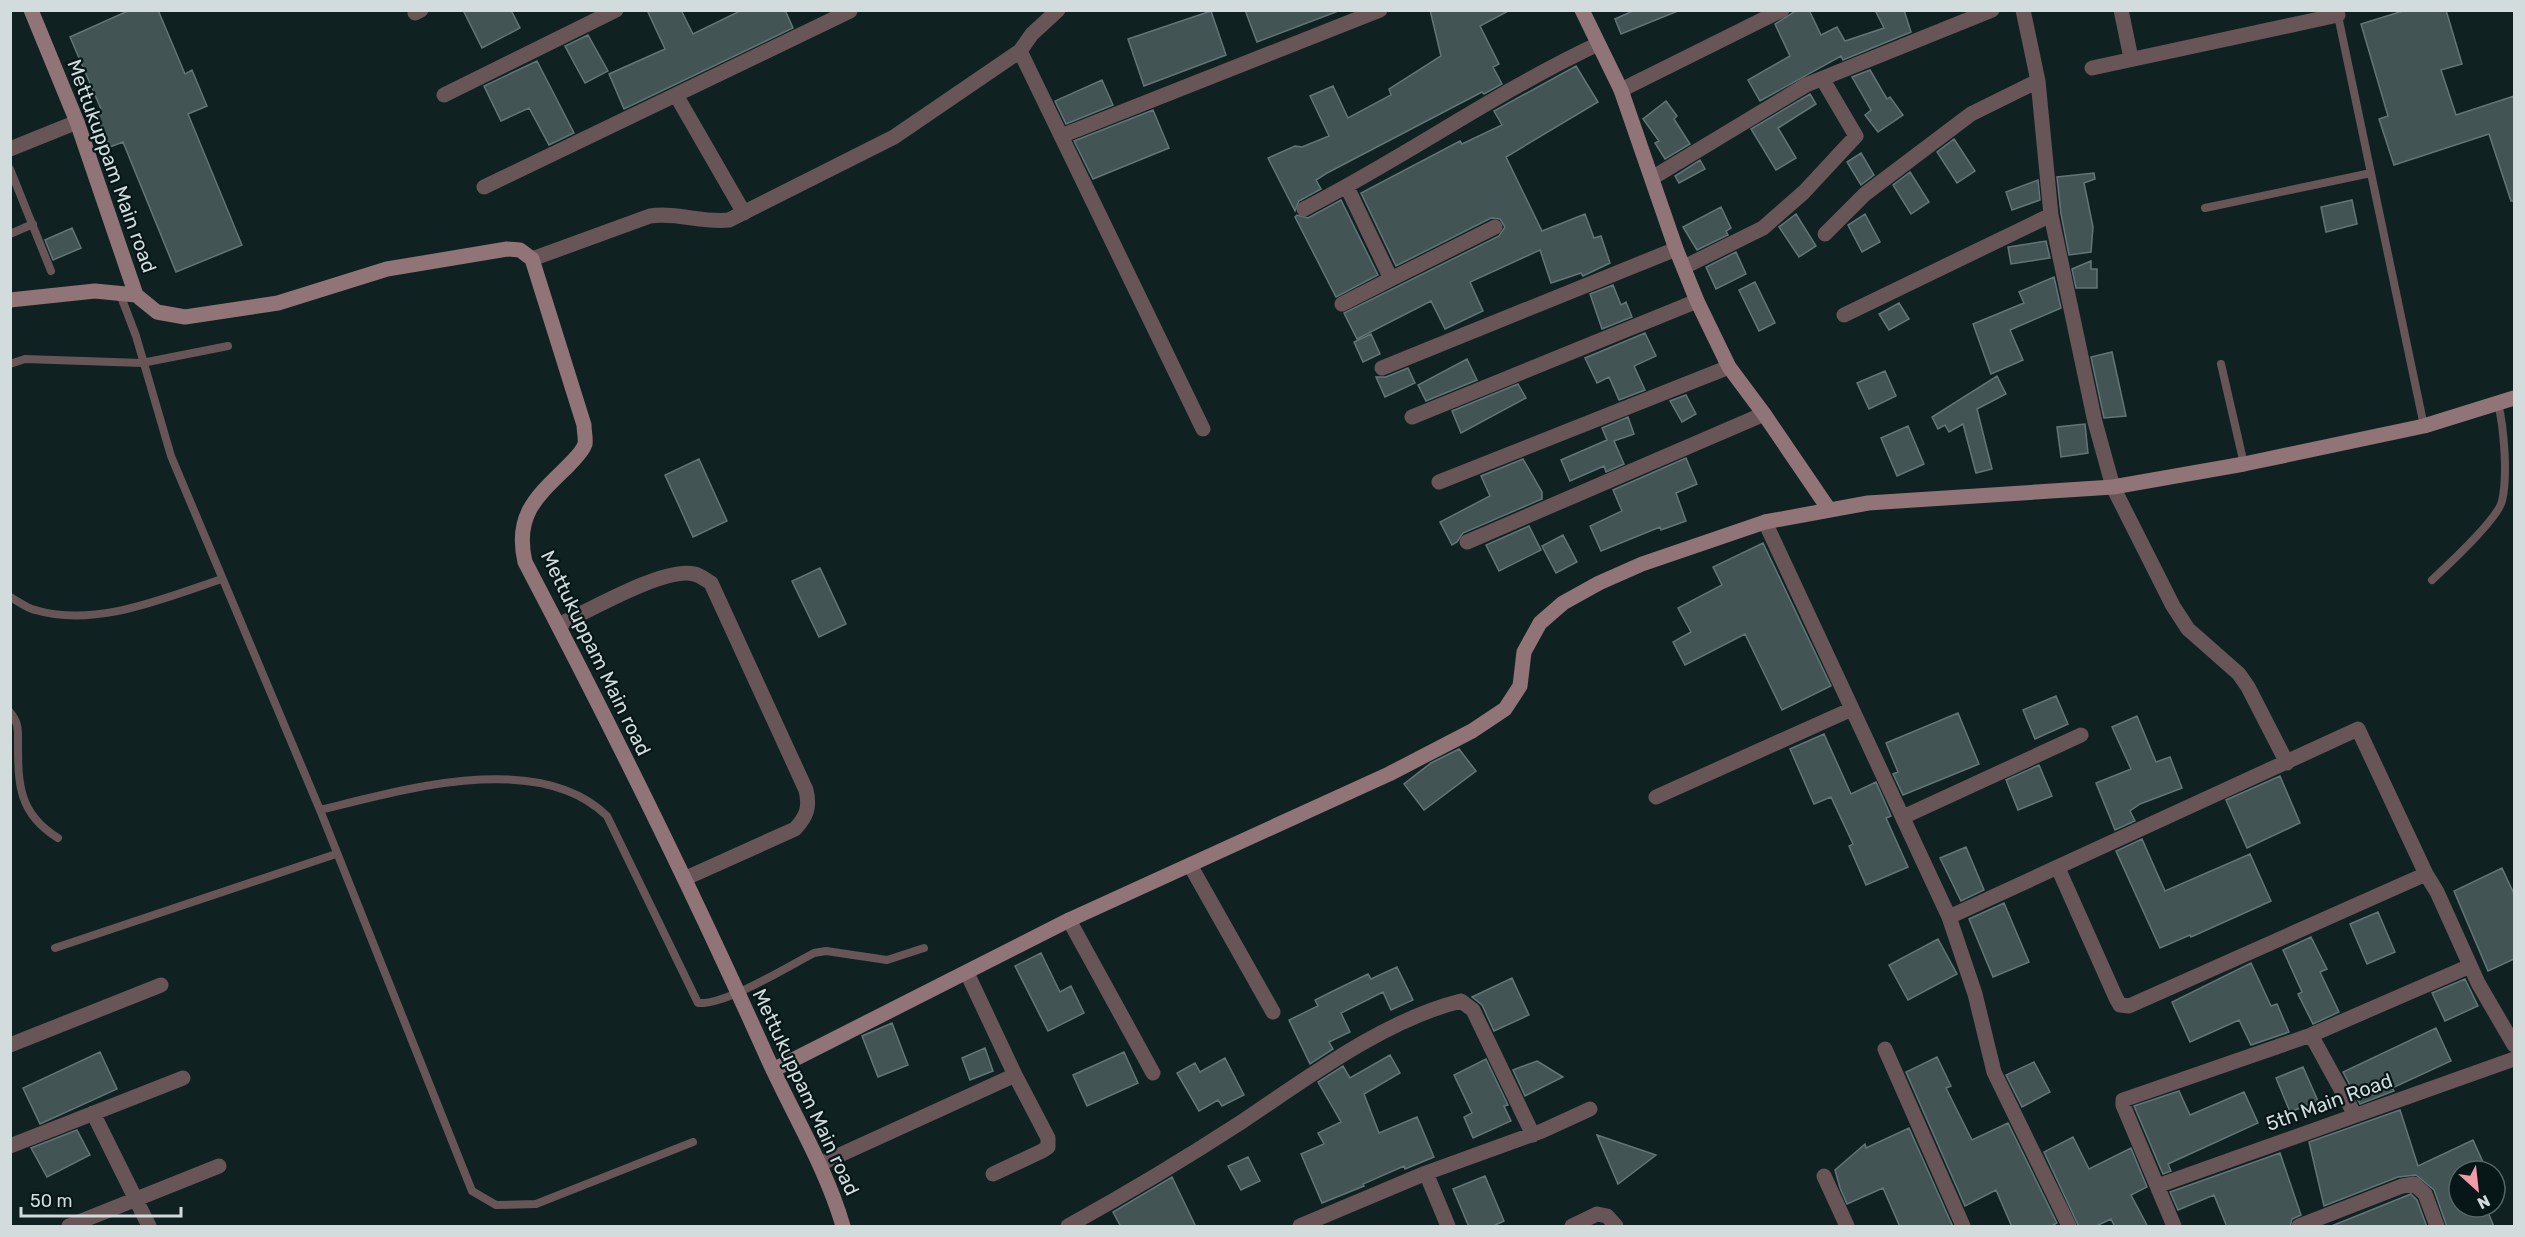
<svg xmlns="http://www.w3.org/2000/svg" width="2525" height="1237" viewBox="0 0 2525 1237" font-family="Rubik,sans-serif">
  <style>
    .building { fill: #425454; stroke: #637677; stroke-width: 1.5 }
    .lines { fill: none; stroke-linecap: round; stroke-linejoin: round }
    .lane { stroke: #675557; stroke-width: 8 }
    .street { stroke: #675557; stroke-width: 15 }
    .secondary { stroke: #917478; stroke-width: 15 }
    .labels { text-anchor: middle; stroke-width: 4.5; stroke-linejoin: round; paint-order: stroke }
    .street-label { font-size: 20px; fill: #d2dcdc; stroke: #071718 }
  </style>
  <rect width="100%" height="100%" fill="#102121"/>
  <path class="building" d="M130 10H158L185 74 192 70 207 106 188 114 242 245 176 272 123 142 110 147 95 112 101 109 70 37Z
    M463 10H511L520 28 482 48Z
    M647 10H681L693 34 742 10H785L793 28 624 109 609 74 665 49Z
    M1245 10H1336V12L1257 42Z
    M1430 10H1510L1480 26 1499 64 1493 67 1502 84 1484 94 1482 92 1327 173 1316 180 1321 189 1299 201 1295 211 1268 158 1295 146 1302 147 1329 136 1310 96 1333 86 1348 118 1391 95 1389 89 1441 56Z
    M1635 10H1678V11L1621 34 1615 19Z
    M1797 10H1809L1821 35 1837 27 1845 41 1884 28 1875 10H1904L1911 32 1843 60 1841 56 1760 101 1748 80 1790 56 1775 24Z
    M2406 10H2446L2462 64 2441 70 2456 115 2514 96V201H2511L2489 134 2394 165 2379 119 2388 116 2361 24Z
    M1211 11 1226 55 1144 86 1128 39Z
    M588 35 608 71 585 83 565 46Z
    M537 61 574 133 549 145 529 108 501 121 484 86Z
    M1576 66 1598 102 1506 157 1542 231 1585 214 1594 238 1601 236 1610 263 1583 276 1581 273 1551 283 1540 250 1470 282 1483 311 1445 329 1431 301 1357 339 1344 313 1499 236 1505 227 1500 219 1491 218 1396 266 1361 193 1460 141 1462 144 1502 125 1494 111Z
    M1870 70 1887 99 1890 97 1903 115 1878 132 1865 115 1871 110 1852 77Z
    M1102 80 1113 105 1066 124 1055 101Z
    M1810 94 1816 104 1778 128 1796 158 1776 170 1751 129Z
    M1666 101 1677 116 1674 119 1690 144 1665 159 1655 143 1659 141 1643 119Z
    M1153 110 1169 148 1093 179 1074 141Z
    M1954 139 1975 171 1957 183 1937 152Z
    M1861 153 1874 175 1861 185 1847 162Z
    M1700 160 1705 169 1679 183 1675 176Z
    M1910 172 1929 202 1911 214 1893 185Z
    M2094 173 2095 179 2084 183 2093 227 2091 252 2069 255 2061 214 2057 177Z
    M2038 180 2040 200 2012 210 2006 192Z
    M1341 200 1378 275 1336 297 1295 217 1297 215 1308 218Z
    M2352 200 2357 224 2326 232 2321 207Z
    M1721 207 1731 228 1726 231 1728 235 1697 250 1683 227Z
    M1796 214 1816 246 1799 257 1779 227Z
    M1865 214 1880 242 1862 252 1848 225Z
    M72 228 81 248 53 260 45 240Z
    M2046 241 2050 258 2011 264 2008 247Z
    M1736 252 1746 274 1716 289 1706 267Z
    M2091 261V269H2097V288H2076L2072 269Z
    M2054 277 2061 308 2010 330 2023 360 1991 374 1973 324 2024 303 2019 292Z
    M1755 282 1775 323 1759 331 1739 290Z
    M1613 285 1621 305 1626 302 1632 317 1602 329 1590 294Z
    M1899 303 1909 319 1889 330 1879 314Z
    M1645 333 1656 356 1634 366 1645 390 1619 400 1609 377 1597 383 1585 358Z
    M1371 334 1380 354 1363 362 1354 342Z
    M2112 352 2126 416 2104 418 2091 357Z
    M1467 359 1477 380 1426 401 1418 385Z
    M1408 368 1415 383 1385 397 1376 377H1386Z
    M1885 371 1896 396 1869 409 1857 383Z
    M1997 376 2006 394 1977 409 1992 469 1976 473 1963 424 1949 432 1945 425 1938 429 1932 417Z
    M1518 384 1526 398 1461 433 1452 411Z
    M1686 395 1696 414 1682 422 1670 401Z
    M1628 417 1634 434 1614 441 1624 464 1606 472 1604 466 1570 481 1561 460 1607 440 1602 428Z
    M2085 424 2088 453 2061 457 2057 427Z
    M1908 426 1924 464 1897 476 1881 438Z
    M1686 458 1697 484 1676 493 1686 521 1661 530 1660 527 1601 551 1590 526 1622 511 1613 490Z
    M699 459 727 521 693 537 665 475Z
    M1523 459 1542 492V499L1463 533 1457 542 1452 545 1440 522 1490 496 1481 476Z
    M1529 526 1541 550 1499 571 1486 545Z
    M1563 535 1577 562 1556 573 1542 546Z
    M1763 543 1831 686 1782 710 1745 634 1685 665 1673 642 1691 632 1678 608 1722 585 1713 567Z
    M820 568 846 624 819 637 792 581Z
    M2056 696 2068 724 2035 739 2023 710Z
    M1958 713 1979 764 1903 795 1893 774 1898 772 1886 743Z
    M2137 716 2156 762 2170 757 2182 788 2140 804 2130 811 2135 821 2115 830 2096 783 2131 769 2112 727Z
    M1824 734 1851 794 1876 782 1891 816 1886 818 1908 867 1866 885 1849 846 1853 844 1831 797 1814 804 1790 749Z
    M1459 749 1476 771 1424 810 1404 784 1431 763Z
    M2039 765 2052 796 2018 810 2006 780Z
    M2280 776 2300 823 2247 848 2226 800Z
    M2142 839 2165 891 2250 854 2271 901 2191 937 2190 935 2160 948 2116 851Z
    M1966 847 1984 890 1961 901 1940 858Z
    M2502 868 2514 894V959L2488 971 2454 891Z
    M2004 903 2029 962 1993 977 1969 919Z
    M2378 912 2395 952 2367 964 2350 924Z
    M2311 937 2327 969 2320 972 2339 1012 2313 1024 2298 994 2302 992 2283 950Z
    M1938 939 1957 974 1908 1000 1889 965Z
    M1041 953 1060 992 1071 986 1084 1013 1048 1031 1015 966Z
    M2251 963 2271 1006 2277 1004 2289 1032 2251 1045 2239 1020 2190 1042 2172 1002Z
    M1397 967 1413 1000 1391 1010 1383 992 1341 1013 1350 1032 1329 1042 1333 1049 1310 1064 1289 1020 1318 1006 1315 1000 1331 992 1368 974 1371 979Z
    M1512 978 1529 1015 1494 1031 1482 1005 1472 997Z
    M2465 979 2478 1006 2445 1021 2432 993Z
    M892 1023 908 1065 878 1077 862 1036Z
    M2436 1028 2451 1061 2392 1088 2394 1091 2360 1104 2343 1072Z
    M985 1048 993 1071 970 1080 962 1058Z
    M100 1052 117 1089 40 1124 23 1088Z
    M1124 1052 1138 1083 1087 1106 1073 1075Z
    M1390 1055 1400 1073 1364 1094 1379 1133 1417 1117 1434 1157 1405 1169 1404 1166 1363 1184 1364 1186 1322 1203 1301 1154 1324 1144 1318 1133 1341 1122 1318 1082 1343 1066 1350 1078Z
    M1937 1057 1951 1086 1946 1088 1972 1140 2008 1123 2057 1223 2050 1227H2012L1996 1190 1965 1206 1906 1072Z
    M1225 1058 1244 1095 1222 1106 1218 1100 1199 1111 1177 1073 1195 1063 1200 1072Z
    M1486 1059 1508 1105 1504 1106 1511 1121 1473 1138 1464 1117 1472 1113 1454 1075Z
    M1537 1061 1563 1077 1525 1096 1513 1070Z
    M2034 1062 2050 1092 2022 1107 2006 1075Z
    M2303 1067 2318 1101 2290 1112 2276 1078Z
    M2179 1091 2190 1115 2244 1092 2258 1123 2168 1164 2171 1171 2163 1174 2134 1106Z
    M2400 1110 2418 1166 2473 1140 2487 1171H2459V1207H2486L2494 1227H2447L2434 1190 2416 1175 2398 1177 2324 1206 2309 1142Z
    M1909 1128 1953 1227H1900L1883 1188 1847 1204 1840 1188 1835 1170 1865 1144 1866 1148Z
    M77 1130 90 1155 47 1177 31 1148Z
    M1597 1135 1656 1155 1618 1184Z
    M2073 1137 2089 1169 2131 1148 2147 1187 2131 1195 2148 1227H2115L2111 1219 2094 1227H2079L2044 1152Z
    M2280 1153 2301 1215 2292 1219 2290 1227H2227L2214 1195 2178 1210 2170 1192Z
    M1248 1157 1260 1181 1241 1190 1228 1166Z
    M1485 1176 1504 1221 1491 1227H1469L1453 1189Z
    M1172 1177 1196 1227H1121L1113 1212Z
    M2411 1194 2417 1200 2427 1227H2329Z"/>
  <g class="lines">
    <path class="lane" d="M2337 11 2424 426
      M10 169 51 271
      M2205 208 2371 173
      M10 234 33 224
      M120 294 136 336 171 456 320 810 472 1191 496 1205 536 1204 693 1142
      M10 364 25 359 142 363 228 346
      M2221 364 2244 464
      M2432 580C2447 566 2498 519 2502 501 2508 476 2504 428 2498 403
      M10 597C18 601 26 608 35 610 97 628 164 598 222 579
      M10 712C19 723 18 730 18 743 18 785 19 814 58 838
      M320 810C402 790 539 749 607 816L698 1003C726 1005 787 967 814 953L826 951 887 960 924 948
      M55 948 336 854"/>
    <path class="street" d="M2023 10 2038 81 2051 215 2095 422 2113 487 2173 606 2188 629 2239 674 2248 687 2287 763
      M2121 10 2131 58
      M415 13 421 10
      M1020 51 1203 429
      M2092 68 2338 15
      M1621 90 1782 10
      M444 95 616 10
      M676 95 744 213
      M1061 136 1380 10
      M10 149 77 122
      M1652 178 1806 85 1992 10
      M484 187 850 11
      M1347 187 1391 279 1495 227
      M1304 209C1404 158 1496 92 1598 44
      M1825 234 1865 194 1971 114 2038 81
      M532 259 650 216C677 212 702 223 729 220L894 137 1020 51 1032 34 1058 10
      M1684 267 1763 228 1804 192 1856 136 1823 80
      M1342 304 1391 279
      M1844 315 2051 215
      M1382 368 1676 249
      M1412 417 1697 301
      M1439 482 1729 367
      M1765 522 1949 917 1975 994 1994 1072 2069 1226
      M1467 542 1764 414
      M558 625C587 612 665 566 694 574 700 575 706 580 711 583L806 790C810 807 807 816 795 829L686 878
      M1656 797 1852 709
      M1903 817 2081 735
      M1190 865 1273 1012
      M2058 868 2116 998 2120 1005 2129 1006 2426 874
      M1949 917 2358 729 2426 874 2437 892 2478 983 2514 1045
      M1069 920 1153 1073
      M967 973 1015 1075 1048 1138V1147L1042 1151 993 1174
      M2311 1035 2355 1115
      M10 1045 161 985
      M1885 1049 1963 1226
      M93 1113 149 1226
      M10 1146 183 1078
      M820 1164 1015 1075
      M1426 1173 1448 1226
      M1824 1176 1847 1226
      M2157 1186 2514 1059
      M69 1226 219 1166
      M1068 1226C1128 1193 1186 1158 1243 1121 1307 1078 1386 1019 1461 1001L1473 1010 1533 1135
      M1300 1226 1426 1173 1542 1131 1590 1109
      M1572 1226 1597 1214 1607 1216 1616 1226
      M2174 1226 2123 1105V1100L2311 1035 2470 966
      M2299 1226 2402 1186 2414 1184 2425 1194 2437 1226"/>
    <path class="secondary" d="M31 10 77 122 136 295 157 312 185 317 278 303 387 269 507 249 520 250 532 259 584 425C584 431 586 439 585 444 582 453 574 459 568 466 537 496 514 515 525 562 609 722 689 883 763 1048 789 1108 825 1164 843 1226
      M1582 10 1621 90 1676 249 1697 301 1729 367 1764 414 1828 508
      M10 300 95 291 136 295
      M773 1070 1069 920 1389 774 1472 731 1505 709 1520 686 1524 652 1540 623 1563 603 1599 583 1642 564 1765 522 1868 503 2113 487 2244 464 2424 426 2514 398"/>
  </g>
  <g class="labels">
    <g class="street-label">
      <text transform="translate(112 166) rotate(70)" y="7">Mettukuppam Main road</text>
      <text transform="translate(596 653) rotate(64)" y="7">Mettukuppam Main road</text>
      <text transform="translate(806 1092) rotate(65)" y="7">Mettukuppam Main road</text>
      <text transform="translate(2329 1102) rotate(-20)" y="7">5th Main Road</text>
    </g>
  </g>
  <rect width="2525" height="1237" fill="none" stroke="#d2dcdc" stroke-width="24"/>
  <g transform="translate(2477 1189) rotate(153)"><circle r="28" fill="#071718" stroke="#586666" stroke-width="1.5"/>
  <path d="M0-4.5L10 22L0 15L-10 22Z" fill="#f39aa9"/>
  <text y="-9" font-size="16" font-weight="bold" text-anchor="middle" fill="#d2dcdc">N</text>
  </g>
  <path d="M21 1207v9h160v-9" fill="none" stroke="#d2dcdc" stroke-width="3"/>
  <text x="30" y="1207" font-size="18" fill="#d2dcdc" stroke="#071718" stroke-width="4.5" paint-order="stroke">50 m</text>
</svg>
